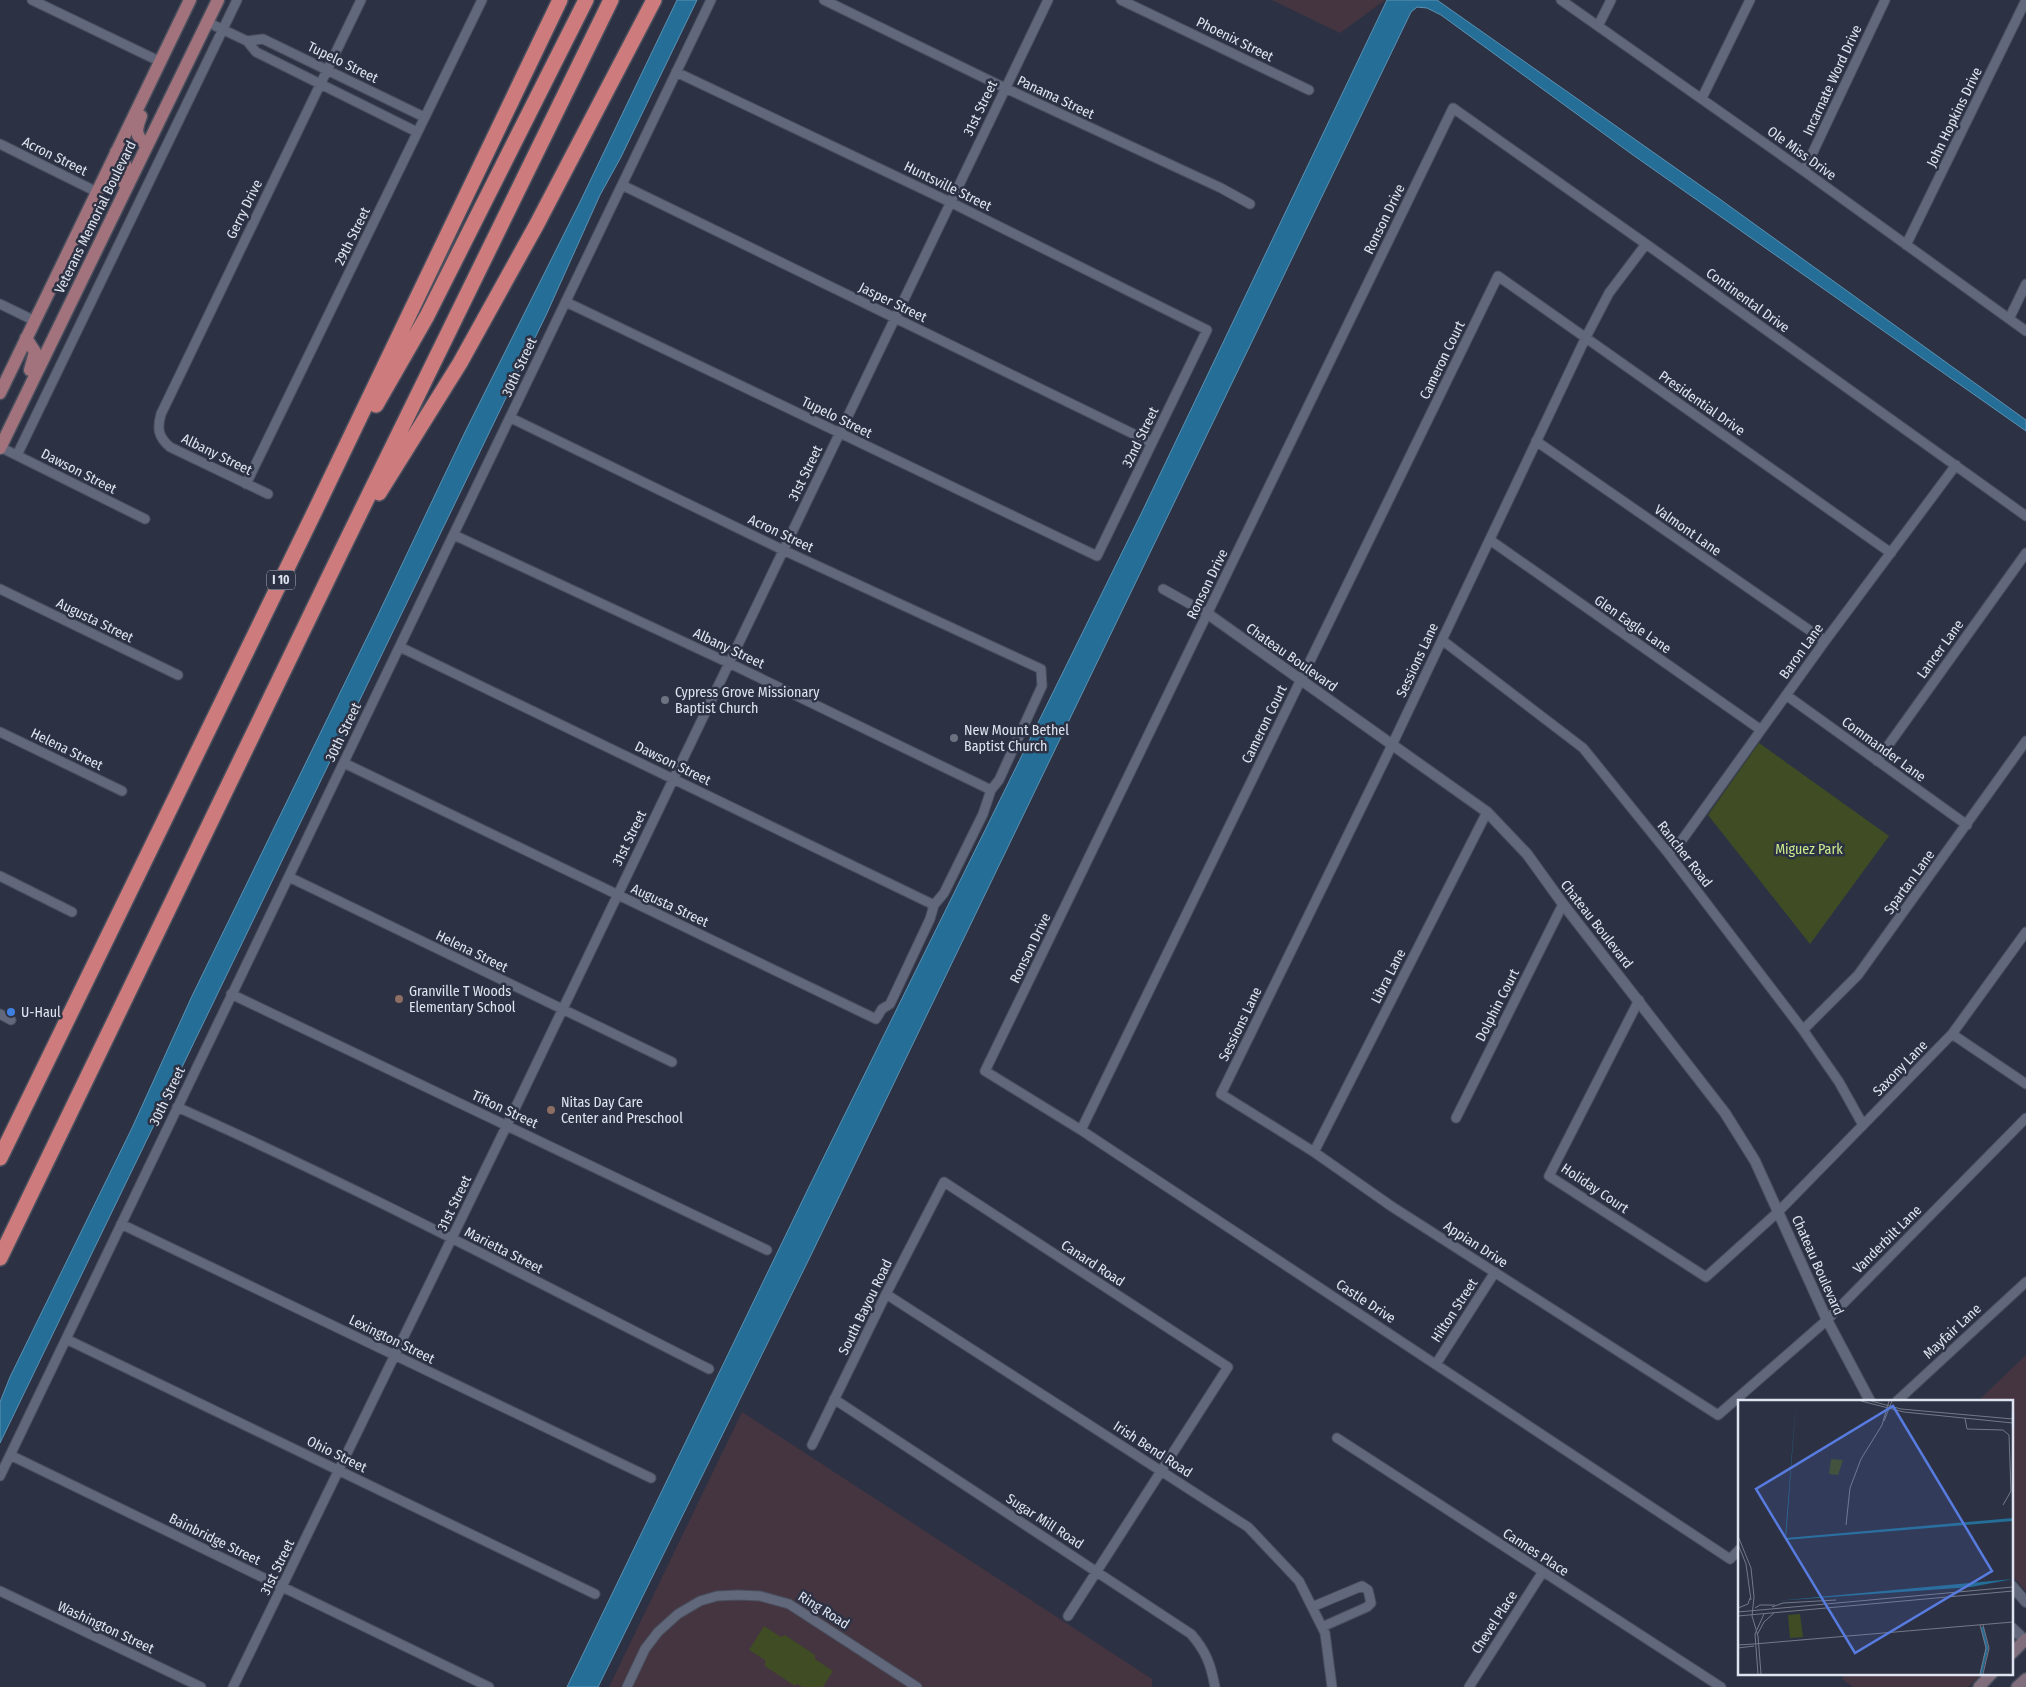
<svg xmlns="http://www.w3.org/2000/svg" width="2026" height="1687" viewBox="0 0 2026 1687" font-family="'Fira Sans Condensed',sans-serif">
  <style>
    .commercial { fill: #453541 }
    .green { fill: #3f4c24 }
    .water { fill: #246e97; stroke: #5c91b2 }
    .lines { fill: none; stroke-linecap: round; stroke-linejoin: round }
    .minor-casing { stroke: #4a4f5d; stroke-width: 11 }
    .tertiary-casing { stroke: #4a4f5d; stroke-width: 12 }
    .secondary-casing { stroke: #4a4f5d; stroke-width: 14 }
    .primary-casing { stroke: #4a4f5d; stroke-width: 15 }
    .motorway-casing { stroke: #4a4f5d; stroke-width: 18 }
    .minor { stroke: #61687c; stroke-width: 9 }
    .tertiary { stroke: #61687c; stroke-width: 10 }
    .secondary { stroke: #816e7c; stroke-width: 11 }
    .primary { stroke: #a2737c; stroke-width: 12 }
    .motorway { stroke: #cd7b7c; stroke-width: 15 }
    .worship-dot { fill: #6b7280; stroke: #2c3244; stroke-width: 2 }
    .education-dot { fill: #8d6e63; stroke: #2c3244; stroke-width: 2 }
    .shop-dot { fill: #3f7fe0; stroke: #2c3244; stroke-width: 2 }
    .labels { text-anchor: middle; stroke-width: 5; stroke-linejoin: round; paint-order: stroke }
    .shield { fill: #2c3244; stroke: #aaafbc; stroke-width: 1 }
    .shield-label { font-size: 12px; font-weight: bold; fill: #e0e4f0 }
    .street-label { font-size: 14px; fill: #e0e4f0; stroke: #2c3244 }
    .poi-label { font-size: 14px; fill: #e0e4f0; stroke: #2c3244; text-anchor: start }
    .park-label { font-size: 14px; fill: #cbec8d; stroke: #2c3244 }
    .inset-river { fill: none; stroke: #246e97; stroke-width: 2.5 }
    .inset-road { fill: none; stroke: #747989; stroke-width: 1 }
    .view { fill: #587bdf; fill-opacity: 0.15; stroke: #587bdf; stroke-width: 2.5 }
    .inset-edge { fill: none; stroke: #e0e4f0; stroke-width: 2.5 }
  </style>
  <rect width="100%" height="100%" fill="#2c3244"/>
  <path class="commercial" d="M1272 0H1385L1340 33Z
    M2026 1355V1591L2012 1576V1401H1978Z
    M742 1412 1152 1679V1687H609Z
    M1847 1673H1983L1968 1687H1853L1842 1679Z"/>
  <path class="green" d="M1759 743 1889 836 1810 944 1708 815Z
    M764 1626 781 1637 785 1635 815 1655V1659L833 1671 823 1687H802L797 1684 795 1686 765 1666V1660L749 1650Z"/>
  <path class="water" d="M677 0H697L621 157 600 195 547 313 429 557 0 1443V1402L10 1377 132 1128 192 996 376 619 465 432 580 202Z
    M1387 0H1437L1721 200 2026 420V431L1633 155 1441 15 1427 8 1417 7 1411 12 810 1257 598 1687H567L809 1187 1141 514Z"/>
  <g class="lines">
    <g class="minor-casing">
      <path id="minor" d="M32 0 161 62
        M824 0 1005 88 1221 188 1250 204
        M1121 0 1309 90
        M1561 0 1804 171 2026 331
        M207 22 247 41 256 52 417 132
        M1598 26 1611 0
        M247 41 263 39 424 117
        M1702 98 1750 0
        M0 144 97 192
        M1804 171 1885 0
        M622 185 1152 443
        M1646 244 1609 293 1586 337 1392 745 1221 1094 1314 1152 1391 1206 1718 1415 1827 1320 2026 1118
        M1906 245 2026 0
        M566 302 1097 556 1207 330 950 202 676 72
        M0 304 35 321
        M2009 319 2026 284
        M1536 441 1825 641
        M0 447 145 519
        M17 455 237 0
        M246 484 482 0
        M268 494 170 447C158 437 157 428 161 414L361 0
        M454 535 729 663 991 790
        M1490 540 1761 730
        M0 589 178 675
        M1163 589 1208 614
        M1442 640 1583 748 1668 853 1803 1030 1839 1082 1863 1125
        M400 647 934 905
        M1786 695 1967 825
        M0 732 122 791
        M1877 761 2026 553
        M344 763 876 1019 882 1009 890 1004 930 919 934 905 944 893 983 814 991 790 999 780 1042 686 1041 669 783 550 511 418
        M1668 853 1677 847 1825 641 1956 465
        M0 876 72 912
        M289 877 672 1062
        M231 994 767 1250
        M1639 1000 1549 1176 1706 1277 1779 1211 1952 1034 2026 932
        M0 1014 11 1020
        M1803 1030 1858 975 2026 741
        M1952 1034 2026 1084
        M177 1107C357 1187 533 1280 709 1369
        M1456 1118 1563 904
        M1081 1130 1498 276 1891 553
        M1314 1152 1487 812
        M121 1224 651 1478
        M886 1294 1248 1527 1299 1581 1325 1633 1332 1687
        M66 1339 595 1594
        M1436 1364 1495 1272
        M834 1399 1191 1634C1206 1651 1211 1665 1215 1687
        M1897 1401 2026 1282
        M1337 1438 1721 1687
        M812 1445 886 1294 944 1182 1228 1367 1068 1616
        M10 1455 489 1687
        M0 1476 711 0
        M1740 1549 1730 1559 1081 1130 985 1071 1453 108 1646 244 2026 516
        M0 1591 201 1687
        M1312 1607 1362 1586 1368 1590 1371 1603 1367 1607 1322 1627
        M233 1687 507 1125 1048 0
        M627 1687 645 1649 658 1632 678 1614 700 1601 717 1596 738 1595 760 1596 789 1604 917 1687
        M1469 1687 1542 1573"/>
    </g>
    <g class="tertiary-casing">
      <path id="tertiary" d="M1208 614 1487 812 1527 854 1563 904 1725 1113 1755 1161 1827 1320 1870 1401
        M2012 1586 2026 1602
        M2012 1628 2026 1641"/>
    </g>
    <g class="secondary-casing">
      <path id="secondary" d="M2012 1653 2026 1639
        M1979 1687 1992 1673
        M2017 1687 2026 1679"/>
    </g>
    <g class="primary-casing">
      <path id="primary" d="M141 116C136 129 134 136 147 145
        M116 152C128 162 127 170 124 183
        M26 338 35 352 30 370
        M0 393 190 0
        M0 448 218 0"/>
    </g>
    <g class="motorway-casing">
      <path id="motorway" d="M376 405 427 316 586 0
        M379 493 460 363 537 224 654 0
        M0 1158 313 515 560 0
        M0 1258 339 556 611 0"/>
    </g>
    <use href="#minor" class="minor"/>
    <use href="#tertiary" class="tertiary"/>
    <use href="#secondary" class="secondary"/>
    <use href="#primary" class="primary"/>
    <use href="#motorway" class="motorway"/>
  </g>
  <g class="worship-dot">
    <circle cx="665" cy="700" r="5"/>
    <circle cx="954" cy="738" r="5"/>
  </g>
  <g class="education-dot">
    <circle cx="399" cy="999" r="5"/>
    <circle cx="551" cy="1110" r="5"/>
  </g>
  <circle class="shop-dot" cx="11" cy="1012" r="5"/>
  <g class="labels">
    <rect class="shield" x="267" y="570.5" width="28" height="19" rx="4"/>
    <g class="shield-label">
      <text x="281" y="584">I 10</text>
    </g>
    <g class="street-label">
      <text transform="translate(1235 39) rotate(26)" y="5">Phoenix Street</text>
      <text transform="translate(343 62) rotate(26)" y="5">Tupelo Street</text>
      <text transform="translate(1832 80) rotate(-65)" y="5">Incarnate Word Drive</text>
      <text transform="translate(1056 97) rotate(25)" y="5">Panama Street</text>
      <text transform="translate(980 108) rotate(-64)" y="5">31st Street</text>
      <text transform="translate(1954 117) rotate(-64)" y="5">John Hopkins Drive</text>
      <text transform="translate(1802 153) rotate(36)" y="5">Ole Miss Drive</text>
      <text transform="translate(55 156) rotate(26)" y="5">Acron Street</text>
      <text transform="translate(948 186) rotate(26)" y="5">Huntsville Street</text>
      <text transform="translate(244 209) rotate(-64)" y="5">Gerry Drive</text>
      <text transform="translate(95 217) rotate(-64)" y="5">Veterans Memorial Boulevard</text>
      <text transform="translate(1384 219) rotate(-64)" y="5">Ronson Drive</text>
      <text transform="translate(352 236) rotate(-64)" y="5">29th Street</text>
      <text transform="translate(1748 300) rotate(36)" y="5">Continental Drive</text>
      <text transform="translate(893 302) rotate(26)" y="5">Jasper Street</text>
      <text transform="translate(1442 360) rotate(-64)" y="5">Cameron Court</text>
      <text transform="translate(519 367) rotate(-65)" y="5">30th Street</text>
      <text transform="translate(1702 403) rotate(35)" y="5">Presidential Drive</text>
      <text transform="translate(837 417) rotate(26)" y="5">Tupelo Street</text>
      <text transform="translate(1140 437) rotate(-64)" y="5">32nd Street</text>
      <text transform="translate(217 454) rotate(26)" y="5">Albany Street</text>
      <text transform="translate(79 471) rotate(27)" y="5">Dawson Street</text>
      <text transform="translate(805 473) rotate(-64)" y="5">31st Street</text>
      <text transform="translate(1688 530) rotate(35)" y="5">Valmont Lane</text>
      <text transform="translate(781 533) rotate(25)" y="5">Acron Street</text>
      <text transform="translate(1207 584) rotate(-64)" y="5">Ronson Drive</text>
      <text transform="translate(95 620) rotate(26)" y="5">Augusta Street</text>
      <text transform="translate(1633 624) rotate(35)" y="5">Glen Eagle Lane</text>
      <text transform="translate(729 648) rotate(25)" y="5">Albany Street</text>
      <text transform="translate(1940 649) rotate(-54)" y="5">Lancer Lane</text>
      <text transform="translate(1801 651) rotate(-54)" y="5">Baron Lane</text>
      <text transform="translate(1292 657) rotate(35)" y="5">Chateau Boulevard</text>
      <text transform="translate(1417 660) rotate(-65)" y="5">Sessions Lane</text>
      <text transform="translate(1264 724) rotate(-64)" y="5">Cameron Court</text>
      <text transform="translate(343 732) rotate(-64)" y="5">30th Street</text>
      <text transform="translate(67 749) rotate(26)" y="5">Helena Street</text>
      <text transform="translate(1884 749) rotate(36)" y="5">Commander Lane</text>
      <text transform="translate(673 763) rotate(26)" y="5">Dawson Street</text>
      <text transform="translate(629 838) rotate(-64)" y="5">31st Street</text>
      <text transform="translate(1685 854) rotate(52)" y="5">Rancher Road</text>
      <text transform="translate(1909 882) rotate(-54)" y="5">Spartan Lane</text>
      <text transform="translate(670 905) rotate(25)" y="5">Augusta Street</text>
      <text transform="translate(1597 924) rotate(52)" y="5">Chateau Boulevard</text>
      <text transform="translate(1030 948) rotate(-64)" y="5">Ronson Drive</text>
      <text transform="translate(472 951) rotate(26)" y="5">Helena Street</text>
      <text transform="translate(1388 976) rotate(-63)" y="5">Libra Lane</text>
      <text transform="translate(1497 1005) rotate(-63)" y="5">Dolphin Court</text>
      <text transform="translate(1240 1024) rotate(-64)" y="5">Sessions Lane</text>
      <text transform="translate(1900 1068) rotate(-46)" y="5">Saxony Lane</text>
      <text transform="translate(167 1096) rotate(-64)" y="5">30th Street</text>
      <text transform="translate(505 1109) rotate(25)" y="5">Tifton Street</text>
      <text transform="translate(1595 1188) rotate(34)" y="5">Holiday Court</text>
      <text transform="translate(454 1203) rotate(-64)" y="5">31st Street</text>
      <text transform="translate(1887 1239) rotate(-45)" y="5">Vanderbilt Lane</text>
      <text transform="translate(1476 1244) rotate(33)" y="5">Appian Drive</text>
      <text transform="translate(504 1250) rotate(27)" y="5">Marietta Street</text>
      <text transform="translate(1093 1263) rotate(33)" y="5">Canard Road</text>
      <text transform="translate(1818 1265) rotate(66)" y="5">Chateau Boulevard</text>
      <text transform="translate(1366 1301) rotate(33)" y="5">Castle Drive</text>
      <text transform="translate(865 1307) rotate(-64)" y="5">South Bayou Road</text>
      <text transform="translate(1454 1310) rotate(-57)" y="5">Hilton Street</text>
      <text transform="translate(1952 1331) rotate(-43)" y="5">Mayfair Lane</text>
      <text transform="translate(392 1339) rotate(26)" y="5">Lexington Street</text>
      <text transform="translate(1153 1449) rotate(33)" y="5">Irish Bend Road</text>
      <text transform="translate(337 1454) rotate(26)" y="5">Ohio Street</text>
      <text transform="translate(1045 1521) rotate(33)" y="5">Sugar Mill Road</text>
      <text transform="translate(215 1539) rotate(26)" y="5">Bainbridge Street</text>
      <text transform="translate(1536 1552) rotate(33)" y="5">Cannes Place</text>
      <text transform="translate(277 1567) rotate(-64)" y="5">31st Street</text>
      <text transform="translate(824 1610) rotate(32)" y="5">Ring Road</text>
      <text transform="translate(1494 1622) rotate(-57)" y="5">Chevel Place</text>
      <text transform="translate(106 1627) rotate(25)" y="5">Washington Street</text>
    </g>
    <g class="poi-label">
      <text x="675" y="697">Cypress Grove Missionary<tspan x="675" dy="16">Baptist Church</tspan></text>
      <text x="964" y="735">New Mount Bethel<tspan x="964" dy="16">Baptist Church</tspan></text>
      <text x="409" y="996">Granville T Woods<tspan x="409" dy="16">Elementary School</tspan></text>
      <text x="21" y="1017">U-Haul</text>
      <text x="561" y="1107">Nitas Day Care<tspan x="561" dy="16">Center and Preschool</tspan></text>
    </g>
    <g class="park-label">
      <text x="1809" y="854">Miguez Park</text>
    </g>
  </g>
  <g transform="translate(1738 1400)">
    <rect width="275" height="275" fill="#2c3244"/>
    <path d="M93 59 105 60 100 75 91 74ZM62 214 65 237 52 238 50 215Z" fill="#3f4c24"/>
    <path d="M58 1 48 138 275 118V121L47 140ZM275 179 233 187 36 201Z" fill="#246e97"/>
    <path class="inset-river" d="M275 11V27M243 274 249 248 244 227"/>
    <path class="inset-road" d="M123 1 166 12 275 23M133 1 163 9 275 19M227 18 229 29 265 30 271 35 273 91 265 105M146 21 154 1M108 125 112 88 123 59 144 25 151 1M0 136 13 168 16 197 14 216 20 236 23 274M0 144 8 164 13 200M34 207 45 203 98 200M0 208 10 204 12 198M17 208 22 205H37M0 212 275 187M0 216 275 191M242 225 248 248 242 274M19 235 26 222 36 213M16 244 275 222M0 245 16 244M0 248 16 246M20 274 17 234 26 214M245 274 251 248 245 225"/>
    <path class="view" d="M155 6 254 171 117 253 18 89Z"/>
    <rect width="275" height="275" class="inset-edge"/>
  </g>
</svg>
